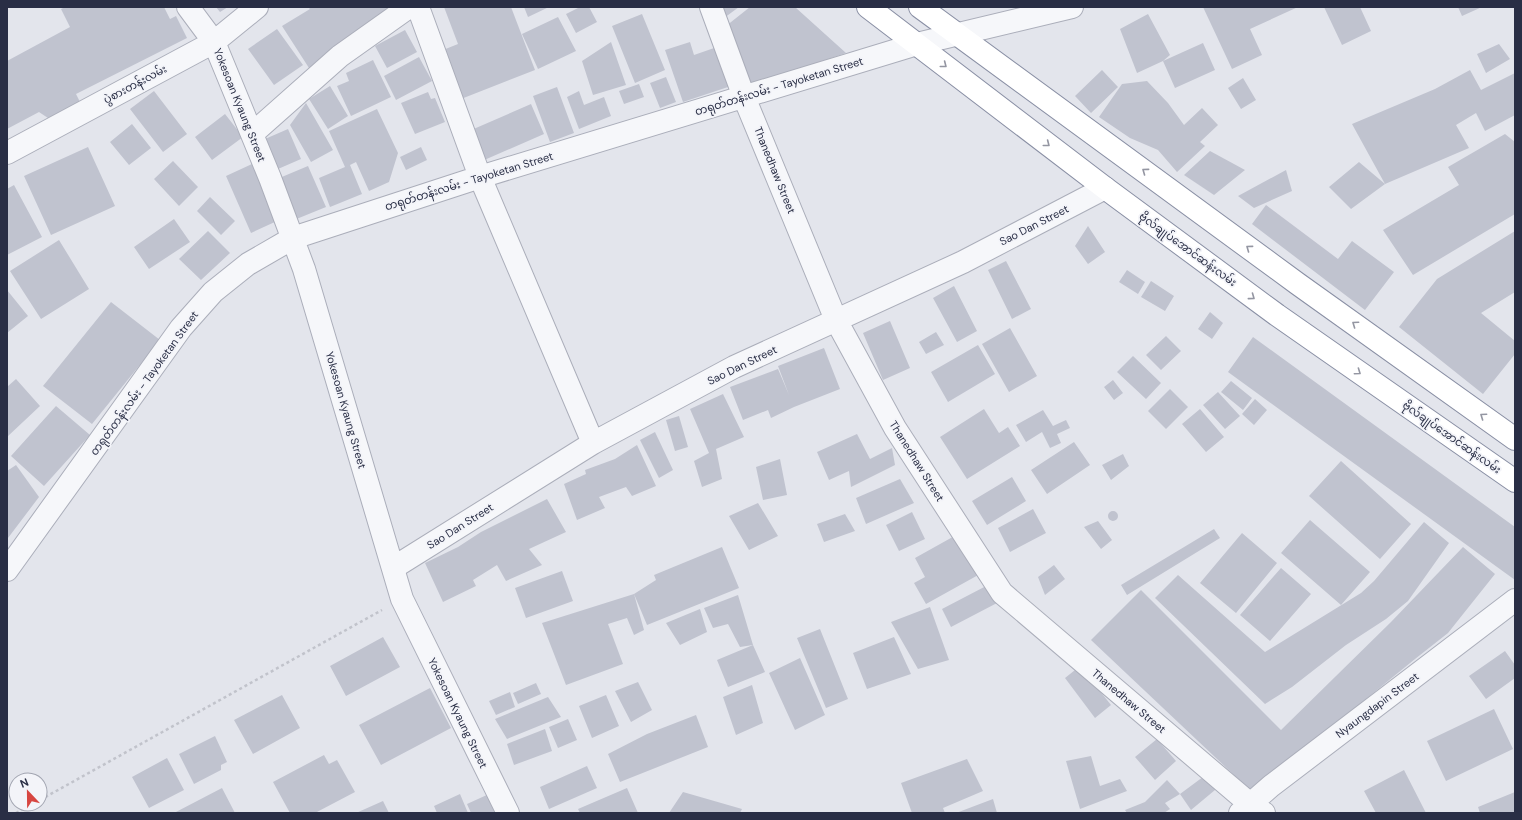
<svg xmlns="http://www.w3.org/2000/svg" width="1522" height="820" viewBox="0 0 1522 820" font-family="'DM Sans','Noto Sans Myanmar',sans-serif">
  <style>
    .building { fill: #c0c3cf }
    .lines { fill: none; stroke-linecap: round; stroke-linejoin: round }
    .minor-casing { stroke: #abaeba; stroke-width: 24 }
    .highway-casing { stroke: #898fa4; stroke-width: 24 }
    .path { stroke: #c1c3cb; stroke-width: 2.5; stroke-dasharray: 3 3; stroke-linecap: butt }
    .minor { stroke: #f6f7fa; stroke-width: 22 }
    .highway { stroke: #fff; stroke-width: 22 }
    .oneway { stroke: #9496a2 }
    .labels { text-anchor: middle; stroke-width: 3.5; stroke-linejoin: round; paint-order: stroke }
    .street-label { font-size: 11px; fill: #292e45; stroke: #f3f4f9 }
  </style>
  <rect width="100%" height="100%" fill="#e3e5ec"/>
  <path class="building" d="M65 7H164L170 19 176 16 187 38 76 94 80 102 48 118 39 112 7 129V61L70 27 61 9Z
    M216 7H228L220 12Z
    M308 7H399L389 18 309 68 282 26 310 9Z
    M444 7H511L535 70 461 99 443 50 458 44Z
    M524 7H549L528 17Z
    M580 7H589L597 22 576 33 566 14Z
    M719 7H739L724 18Z
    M750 7H795L846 53 751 85 726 26Z
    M1203 7H1298L1250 29 1262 55 1232 69Z
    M1324 7H1360L1371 31 1342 45Z
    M1458 7H1482L1462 16Z
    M642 14 665 70 635 83 612 26Z
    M1148 14 1170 55 1163 61 1137 73 1120 29Z
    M558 17 576 51 538 69 522 34Z
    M277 29 303 65 274 85 248 49Z
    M405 30 417 52 387 68 375 46Z
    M611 42 626 85 593 95 582 61Z
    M690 42 694 55 717 47 731 86 683 102 665 50Z
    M1203 43 1215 70 1175 88 1163 61Z
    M1499 44 1510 59 1486 73 1477 54Z
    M419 57 432 81 396 100 384 76Z
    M373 60 391 97 351 116 337 86 349 81 346 73Z
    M1102 70 1118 87 1091 113 1075 96Z
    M1470 70 1481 90 1515 73V115L1485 131 1476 113 1456 125 1469 148 1385 184 1352 124 1435 89Z
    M666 77 676 102 660 108 650 83Z
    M1243 78 1256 100 1241 109 1228 88Z
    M1147 81 1168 103 1184 125 1202 108 1218 125 1200 142 1205 146 1177 172 1158 150 1130 138 1099 117 1122 84Z
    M639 84 644 97 624 104 619 91Z
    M330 86 348 116 328 129 309 99Z
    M557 87 574 133 550 142 533 96Z
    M154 91 187 134 163 152 130 109Z
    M579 91 584 105 604 97 611 116 579 129 567 97Z
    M428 92 431 99 435 98 445 122 415 134 401 103Z
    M306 103 333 150 311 162 290 125Z
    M531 104 544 134 482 161 469 131Z
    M377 109 398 153 389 182 369 191 356 162 350 165 362 194 330 207 319 178 345 167 329 131Z
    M225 114 243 137 212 160 195 137Z
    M132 124 151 148 129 165 110 142Z
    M288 129 301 159 278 169 265 139Z
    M1505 134 1515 142V214L1413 275 1383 230 1459 185 1448 167Z
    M88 147 115 206 51 235 24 176Z
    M421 147 427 160 406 170 400 157Z
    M1210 151 1245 170 1214 195 1184 175Z
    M173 161 198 187 179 206 154 179Z
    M1359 162 1385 184 1351 209 1329 187Z
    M252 164 277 221 251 233 226 176Z
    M308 166 326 207 294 220 277 179Z
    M1286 170 1292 191 1254 208 1238 196Z
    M14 185 42 237 7 255V189Z
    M210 197 235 221 221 235 197 211Z
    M1266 205 1338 259 1352 241 1394 272 1365 310 1252 224Z
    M174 219 190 242 149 269 134 247Z
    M1088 226 1105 252 1088 264 1075 246Z
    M208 231 230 253 201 280 179 259Z
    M1515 231V292L1481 313 1515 341V354L1483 394 1399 327 1437 279Z
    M59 240 89 289 41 319 10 271Z
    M1006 261 1031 309 1012 319 988 270Z
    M1127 270 1145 282 1138 294 1119 282Z
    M1151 281 1174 296 1165 311 1141 297Z
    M954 286 977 331 957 342 933 298Z
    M7 290 28 316 7 333Z
    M111 302 160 340 92 424 43 386Z
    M1210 312 1223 323 1212 339 1198 329Z
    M890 321 910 368 883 380 863 333Z
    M1010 328 1037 376 1009 392 982 344Z
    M936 332 944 345 926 354 919 342Z
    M1166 336 1181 351 1161 370 1146 355Z
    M1253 337 1515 527V580L1228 372Z
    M978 345 995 374 948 402 931 372Z
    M824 348 840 389 794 407 771 418 768 410 743 420 730 387 778 369 789 395 778 366Z
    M1133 356 1161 383 1146 399 1117 372Z
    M16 379 40 406 7 437V387Z
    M1113 380 1123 393 1114 400 1104 387Z
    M1231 381 1252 398 1243 410 1221 392Z
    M1170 389 1188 407 1166 429 1148 411Z
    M1218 392 1240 416 1225 429 1203 405Z
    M723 394 744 437 716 449 722 479 702 487 694 461 709 453 690 409Z
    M1255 399 1267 410 1254 425 1242 414Z
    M56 406 90 435 44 486 11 456Z
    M984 409 999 433 1008 427 1020 446 967 479 940 437Z
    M1200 409 1224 437 1206 452 1182 424Z
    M1043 410 1053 426 1066 420 1070 428 1057 434 1061 443 1050 448 1042 432 1026 442 1016 425Z
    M679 416 688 447 675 451 666 420Z
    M655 432 673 470 659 478 640 440Z
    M857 434 870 459 892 448 895 465 851 487 849 471 829 480 817 452Z
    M1074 442 1090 465 1047 494 1031 470Z
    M637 445 656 486 632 496 626 487 599 497 605 508 577 520 564 484 586 474 585 470 615 459Z
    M1123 454 1129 466 1111 480 1102 465Z
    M780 459 787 495 763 500 756 467Z
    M1341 461 1411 524 1380 559 1309 496Z
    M16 465 39 497 8 538 7 536V471Z
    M1012 477 1026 501 987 525 972 501Z
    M900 479 914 503 866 524 856 498Z
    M547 499 566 532 529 549 542 565 506 581 497 565 473 580 476 586 443 602 425 563 458 547 481 532Z
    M758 503 778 536 749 550 729 516Z
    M1033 509 1046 533 1010 552 998 528Z
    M1108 516a5 5 0 1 1 10 0a5 5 0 1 1-10 0Z
    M912 512 925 539 899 551 886 525Z
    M845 514 855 531 824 542 817 524Z
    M1310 520 1370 572 1341 605 1281 553Z
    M1098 521 1112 540 1101 549 1084 527Z
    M1424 522 1449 543 1408 601 1386 619 1346 645 1292 687 1265 704 1155 598 1178 575 1265 652 1361 593 1374 581Z
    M1214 529 1220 538 1127 595 1121 585Z
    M1242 533 1277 563 1236 613 1200 583Z
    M958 534 980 574 926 604 914 583 925 577 915 558Z
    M722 547 739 588 647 625 634 594 644 630 634 635 627 618 608 624 623 664 566 685 542 623 634 594 656 580 654 575Z
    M1463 547 1495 574 1448 633 1415 659 1252 792 1091 640 1141 590 1281 730 1391 622Z
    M1054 565 1065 579 1045 595 1038 577Z
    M1281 568 1311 594 1270 641 1240 615Z
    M562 571 573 601 526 618 515 588Z
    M988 585 997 603 951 627 942 609Z
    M738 595 753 645 740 647 728 624 713 628 704 608Z
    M930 607 949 660 918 669 891 622Z
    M700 609 707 632 680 645 666 623Z
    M820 629 848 699 826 708 797 638Z
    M383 637 400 667 346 696 330 666Z
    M894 637 911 674 867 689 853 653Z
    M753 645 765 672 728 687 717 660Z
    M1505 651 1515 665V678L1486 699 1469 676Z
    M800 658 825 715 795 730 769 673Z
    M1080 666 1111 705 1095 718 1065 678Z
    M638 682 652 710 631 722 615 691Z
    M536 683 541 694 518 704 513 693Z
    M752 685 763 723 736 735 723 697Z
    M430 688 451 728 381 765 359 725Z
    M510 692 515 707 496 715 489 701Z
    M282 695 300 728 253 754 234 720Z
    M606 695 619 726 592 738 579 706Z
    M548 697 561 717 507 739 495 719Z
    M1494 709 1513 749 1446 781 1427 741Z
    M696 715 708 747 620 782 608 754 647 734Z
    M568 719 577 740 558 748 549 727Z
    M545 729 552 751 514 765 507 744Z
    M215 736 227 762 221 765V770L194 784 179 754Z
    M1157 739 1176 761 1155 780 1135 757Z
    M324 755 329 764 337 760 355 792 315 813H290L273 782Z
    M1091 756 1100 786 1120 779 1127 791 1080 809 1066 761Z
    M167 758 184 790 149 808 132 777Z
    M967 759 983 791 943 808 945 813H912L901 783Z
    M587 766 597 788 549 809 540 787Z
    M1404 770 1426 813H1376L1364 791Z
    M1207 774 1221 785 1191 810 1180 794Z
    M1167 780 1180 794 1165 803 1170 809 1164 813H1127L1125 810 1145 802Z
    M222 788 235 813H174Z
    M627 788 638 813H580L578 809Z
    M683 792 742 809 740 813H669Z
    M1515 792V813H1480L1478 807Z
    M460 794 468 813H437L434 806Z
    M489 794 497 813H471L467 804Z
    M993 799 997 813H956Z
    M383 801 389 813H356Z"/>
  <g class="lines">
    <g class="minor-casing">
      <path id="minor" d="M188 7 214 42 270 178 304 269 402 599 508 813
        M418 7 480 177 593 443
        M711 7 744 97 836 320 895 428 1002 593 1250 804 1264 813
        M252 134 340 56 409 7
        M7 153 214 42 257 7
        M393 568 593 443 734 367 963 262 1105 188
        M7 570 181 328 213 292 248 264 293 238 480 177 917 44 1072 7
        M1240 813 1271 786 1515 600"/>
    </g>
    <g class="highway-casing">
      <path id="highway" d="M868 7 1105 188 1277 315 1515 481
        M920 7 1298 284 1515 439"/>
    </g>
    <path class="path" d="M40 800 382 610
      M16 813 32 804"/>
    <use href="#minor" class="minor"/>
    <use href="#highway" class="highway"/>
  </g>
  <defs><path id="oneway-chevron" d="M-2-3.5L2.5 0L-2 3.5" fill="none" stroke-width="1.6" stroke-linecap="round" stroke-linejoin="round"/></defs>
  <g class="oneway">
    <use href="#oneway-chevron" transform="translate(944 65) rotate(38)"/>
    <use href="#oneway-chevron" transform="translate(1047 144) rotate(38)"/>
    <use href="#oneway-chevron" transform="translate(1145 171) rotate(-144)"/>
    <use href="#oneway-chevron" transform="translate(1249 248) rotate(-144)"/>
    <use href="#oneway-chevron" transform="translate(1252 297) rotate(36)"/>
    <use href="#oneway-chevron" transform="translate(1355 324) rotate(-145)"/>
    <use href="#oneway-chevron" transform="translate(1358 372) rotate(35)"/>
    <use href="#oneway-chevron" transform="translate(1483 416) rotate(-145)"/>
  </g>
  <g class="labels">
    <g class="street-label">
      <text transform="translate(135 84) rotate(-28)" y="4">ပွဲစားတန်းလမ်း</text>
      <text transform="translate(779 86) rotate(-17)" y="4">တရုတ်တန်းလမ်း - Tayoketan Street</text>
      <text transform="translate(240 105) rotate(68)" y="4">Yokesoan Kyaung Street</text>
      <text transform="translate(775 170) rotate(68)" y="4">Thanedhaw Street</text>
      <text transform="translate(469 181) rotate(-17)" y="4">တရုတ်တန်းလမ်း - Tayoketan Street</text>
      <text transform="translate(1034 225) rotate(-27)" y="4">Sao Dan Street</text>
      <text transform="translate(1188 249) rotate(36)" y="4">ဗိုလ်ချုပ်အောင်ဆန်းလမ်း</text>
      <text transform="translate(742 365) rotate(-26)" y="4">Sao Dan Street</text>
      <text transform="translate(144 383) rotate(-54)" y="4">တရုတ်တန်းလမ်း - Tayoketan Street</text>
      <text transform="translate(346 410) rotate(74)" y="4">Yokesoan Kyaung Street</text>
      <text transform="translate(1452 437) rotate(35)" y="4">ဗိုလ်ချုပ်အောင်ဆန်းလမ်း</text>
      <text transform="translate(917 461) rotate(58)" y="4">Thanedhaw Street</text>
      <text transform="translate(460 526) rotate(-32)" y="4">Sao Dan Street</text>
      <text transform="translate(1129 701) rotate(40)" y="4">Thanedhaw Street</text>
      <text transform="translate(1377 705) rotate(-37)" y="4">Nyaungdapin Street</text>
      <text transform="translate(458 713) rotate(64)" y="4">Yokesoan Kyaung Street</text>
    </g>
  </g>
  <rect width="1522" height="820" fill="none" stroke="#292e45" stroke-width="16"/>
  <g transform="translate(28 792) rotate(338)"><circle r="19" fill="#f3f4f9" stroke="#a2a5b1"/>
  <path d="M0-3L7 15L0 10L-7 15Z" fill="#d74641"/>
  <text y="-6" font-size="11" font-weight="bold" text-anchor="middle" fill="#292e45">N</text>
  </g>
</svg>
